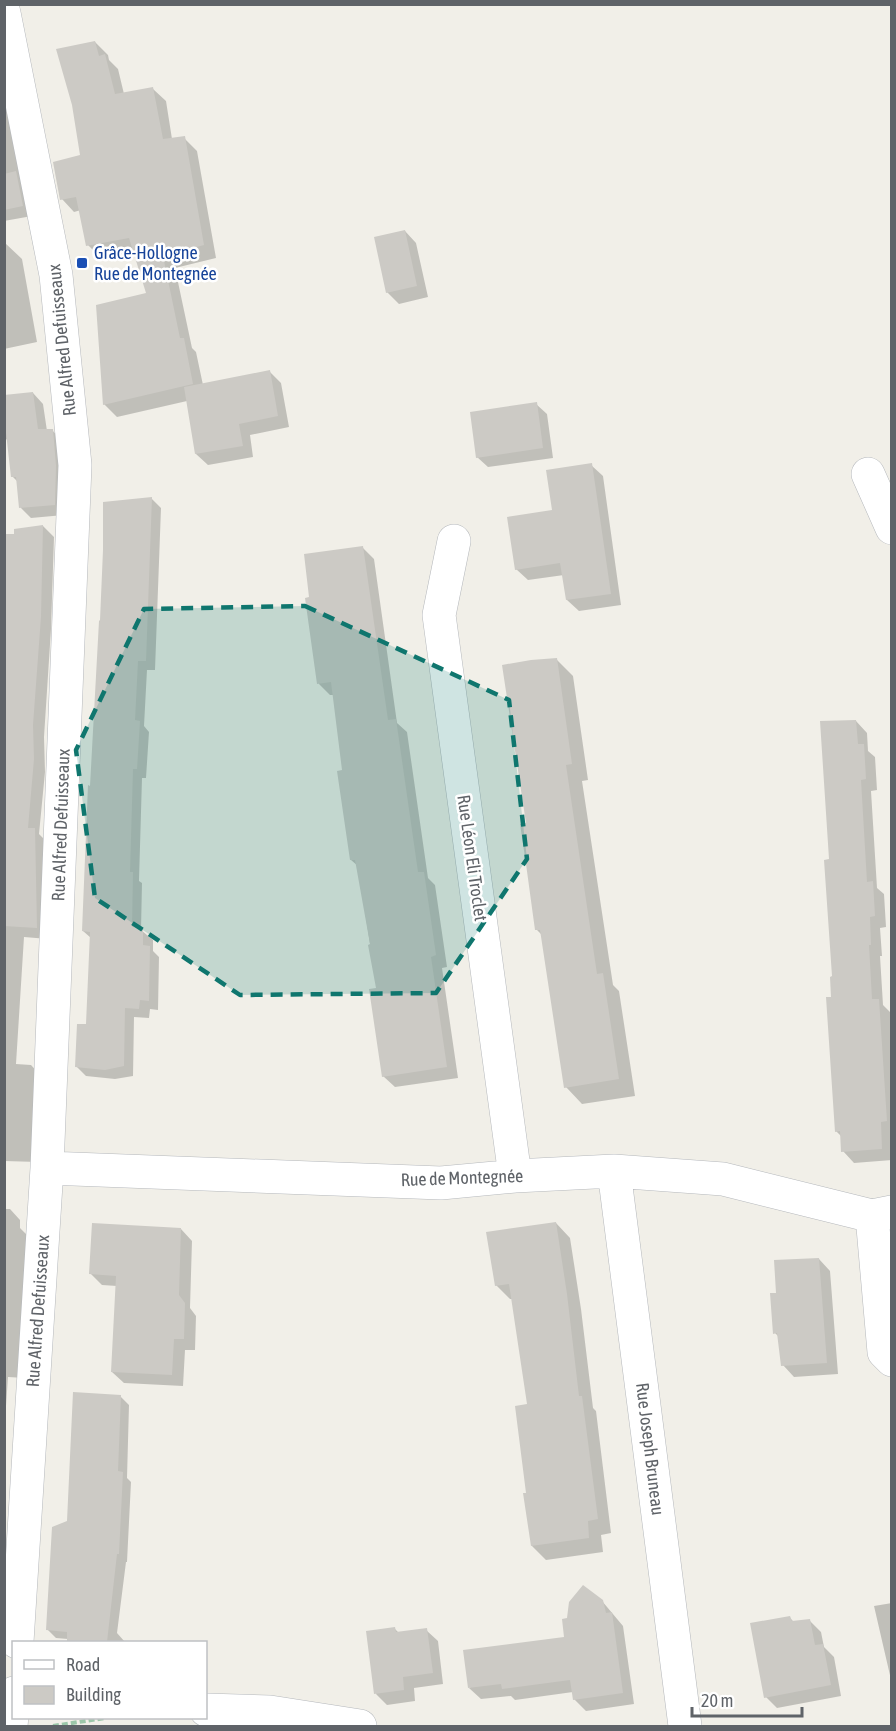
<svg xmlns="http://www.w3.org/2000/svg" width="896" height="1731" viewBox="0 0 896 1731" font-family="'Asap Condensed',sans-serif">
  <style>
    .shadow { fill: #0003 }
    .building { fill: #cccac5 }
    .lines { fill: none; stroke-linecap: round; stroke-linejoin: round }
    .minor-casing { stroke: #b5b8bc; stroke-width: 34 }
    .path { stroke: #9cc7a9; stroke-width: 4; stroke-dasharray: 6 3; stroke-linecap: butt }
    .minor { stroke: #fff; stroke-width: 33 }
    .marked { fill: #0f766e; fill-opacity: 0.2; stroke: #0f766e; stroke-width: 4.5; stroke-dasharray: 12 8; stroke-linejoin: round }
    .transit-dot { fill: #1a4fb4; stroke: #fff; stroke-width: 2 }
    .labels { text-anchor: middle; stroke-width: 5; stroke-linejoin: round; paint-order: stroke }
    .transit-label { font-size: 18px; fill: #164399; stroke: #fff; text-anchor: start }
    .street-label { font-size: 18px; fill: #5f6368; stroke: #fff }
  </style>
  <rect width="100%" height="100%" fill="#f1efe8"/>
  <path class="shadow" d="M95 42 108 55 109 60 118 69 124 94 153 89 166 101 172 139 184 138 197 151 216 258 175 268 192 348 196 352 203 385 269 371 281 383 289 427 250 435 253 457 208 465 196 454 187 401 117 417 104 404 148 295 135 251 101 258 88 245 81 210 74 212 62 199 82 156Z
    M4 74 32 216 4 221Z
    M405 231 416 243 428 297 399 304 387 292Z
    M4 242 22 259 37 342 4 349Z
    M33 393 43 404 47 431 52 430 62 441 64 515 31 518 21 508 18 482 12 476 8 439 4 440V396Z
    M536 404 547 414 553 458 488 467 477 457Z
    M591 465 603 476 621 605 579 611 567 600 564 575 528 580 516 569 554 511Z
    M151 498 161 508 155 670H147L144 726 149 732 146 778H142L139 881 142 883 141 930 153 940V951L159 957 158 1010 150 1009 149 1018 134 1017 133 1076 115 1079 86 1076 76 1066 88 1026 91 938 83 931Z
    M43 526 54 537 51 629 44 737 45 772 39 834 46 841 48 939 24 937 16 1064 31 1065 42 1077 38 1162 4 1161V535H15Z
    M362 547 374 559 397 723 407 732 428 878 435 885 447 967 442 968 458 1078 395 1087 383 1076 377 989 358 866 351 860 344 771 334 695H330L319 684 311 598Z
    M556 659 573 676 588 780 582 781 613 985 619 991 635 1096 582 1104 566 1087 543 936 537 930 528 824Z
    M856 721 867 733 868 751 875 757 877 790 871 791 877 888 884 894 886 927 880 928 882 956H880L883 1005 890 1012 892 1041V1160L854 1163 843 1151 842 1137 836 1131 831 861Z
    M4 1209H10L20 1220V1228L30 1238 25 1378 8 1377 4 1435Z
    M556 1223 570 1238 581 1309 593 1408 596 1411 611 1533 601 1535 603 1552 546 1560 532 1546 528 1494V1405L513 1299H510L496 1285Z
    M181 1229 192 1241 190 1308 196 1316 195 1350H185L183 1386 124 1383 112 1372 117 1286 102 1285 91 1274Z
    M819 1259 830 1271 838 1374 794 1377 783 1365 779 1337 775 1333 777 1294Z
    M120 1396 129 1405 127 1478 131 1482 127 1562H126L117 1633 125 1642H68V1639L56 1638 47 1629 68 1522Z
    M602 1601 623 1626 634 1704 586 1711 574 1699 573 1692 515 1700 511 1696 481 1699 469 1688 566 1638 569 1619Z
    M892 1603V1684L874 1606Z
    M790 1618 795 1623 809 1620 821 1632 824 1647 834 1657 841 1696 777 1708 766 1697Z
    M394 1628 399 1633 426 1630 438 1641 443 1684 414 1688 415 1701 387 1705 376 1694Z"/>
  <path class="building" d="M95 41 99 56 105 54 115 94 153 87 163 139 185 136 204 245 163 256 180 338H184L193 384 103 405 96 305 146 293 129 238 86 246 76 197 60 200 53 162 80 155 72 105 56 49Z
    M16 171 23 206 4 210V174Z
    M405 230 417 286 386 293 374 237Z
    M270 370 278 416 239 424 243 446 195 454 184 387Z
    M33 392 38 429H53L56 466 55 505 19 508 16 477H11L4 415V395Z
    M537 402 543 448 476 458 470 412Z
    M592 463 611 594 566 600 560 563 515 570 507 517 552 510 546 470Z
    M152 497 146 661H138L135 720 140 721 137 769H133L130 872H133L132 927 143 928V945L150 946 149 1001 140 1000 139 1009 125 1008 124 1066 105 1070 75 1067 77 1024H86L90 932 82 931 88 785 90 786 99 621 100 620 103 550V502Z
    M43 525 41 617 33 725 34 759 28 828H35L37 928 4 926V534H14V529Z
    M363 546 388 720 396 719 418 872H424L436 955 431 957 447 1067 382 1077 369 989 376 988 368 945 370 944 355 860H350L337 771 342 770 331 682 317 684 305 598 309 597 304 554Z
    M557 658 572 764 566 765 597 974 603 973 619 1079 564 1088 540 930H535L526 864 520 824 526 823 502 665 531 660Z
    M856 720 858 744H864L866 779 861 780 867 882 873 881 875 916 870 917 871 945H869L872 999H879L887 1121 881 1122 882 1149 841 1152 840 1131 835 1132 826 997H831L830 977 832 976 824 860 829 859 820 721Z
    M556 1222 567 1294 579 1396H582L598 1519 588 1521 589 1538 531 1546 523 1493H526L515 1406 527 1404 509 1284 495 1286 486 1232Z
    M92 1223 181 1228 179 1295 185 1303 184 1339H174L172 1375 111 1372 116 1276 89 1274Z
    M819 1258 827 1363 781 1366 777 1333 773 1334 770 1293H776L774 1260Z
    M73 1392 121 1395 118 1471 123 1472 119 1554H117L107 1642H67V1632L46 1630 52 1527 67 1521Z
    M583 1585 603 1600 606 1613 612 1612 623 1693 573 1700 570 1680 502 1689 501 1684 468 1688 463 1650 564 1637 562 1619 567 1618 569 1602Z
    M790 1616 792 1621 810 1619 815 1645 823 1644 831 1685 764 1698 750 1623Z
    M395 1627 396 1632 427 1628 433 1673 403 1677 404 1690 374 1694 366 1631Z"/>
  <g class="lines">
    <g class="minor-casing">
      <path id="minor" d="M4 13 56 275 75 465 47 1168 17 1642
        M868 474 892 528
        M454 541 439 615 515 1176
        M47 1168 441 1183 515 1176 614 1171 723 1179 872 1216 892 1212
        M614 1171 685 1726
        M872 1216 884 1352 892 1360
        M206 1710 270 1712 360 1726
        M11 1726 14 1693"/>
    </g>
    <path class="path" d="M53 1726 105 1718"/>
    <use href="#minor" class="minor"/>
  </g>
  <path class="marked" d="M305 606 509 700 527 859 436 993 240 995 95 898 76 750 144 609Z"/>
  <rect class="transit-dot" x="76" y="257" width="12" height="12" rx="3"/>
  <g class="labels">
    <g class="transit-label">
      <text x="94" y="259">Grâce-Hollogne<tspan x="94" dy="21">Rue de Montegnée</tspan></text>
    </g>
    <g class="street-label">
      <text transform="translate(62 340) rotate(-96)" y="6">Rue Alfred Defuisseaux</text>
      <text transform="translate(61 825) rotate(-88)" y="6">Rue Alfred Defuisseaux</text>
      <text transform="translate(472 858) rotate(82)" y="6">Rue Léon Eli Troclet</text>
      <text transform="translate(462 1178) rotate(-2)" y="6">Rue de Montegnée</text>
      <text transform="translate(38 1311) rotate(-86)" y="6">Rue Alfred Defuisseaux</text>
      <text transform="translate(650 1449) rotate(83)" y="6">Rue Joseph Bruneau</text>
    </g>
  </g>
  <rect width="896" height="1731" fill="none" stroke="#5f6368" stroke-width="12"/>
  <rect x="12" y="1641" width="195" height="78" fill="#ffffff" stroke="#bfc1c3" stroke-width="1.5"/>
  <rect x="24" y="1660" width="30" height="9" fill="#ffffff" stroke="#bfc1c3" stroke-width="1.5"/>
  <text x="66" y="1671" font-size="18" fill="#5f6368">Road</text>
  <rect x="24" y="1686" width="30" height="18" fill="#cccac5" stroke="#bfc1c3" stroke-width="1.5"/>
  <text x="66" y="1701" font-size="18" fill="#5f6368">Building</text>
  <path d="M692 1707v9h110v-9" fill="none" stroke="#5f6368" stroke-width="3"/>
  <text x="701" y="1707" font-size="18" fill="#5f6368" stroke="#ffffff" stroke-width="4.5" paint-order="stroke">20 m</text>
</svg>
